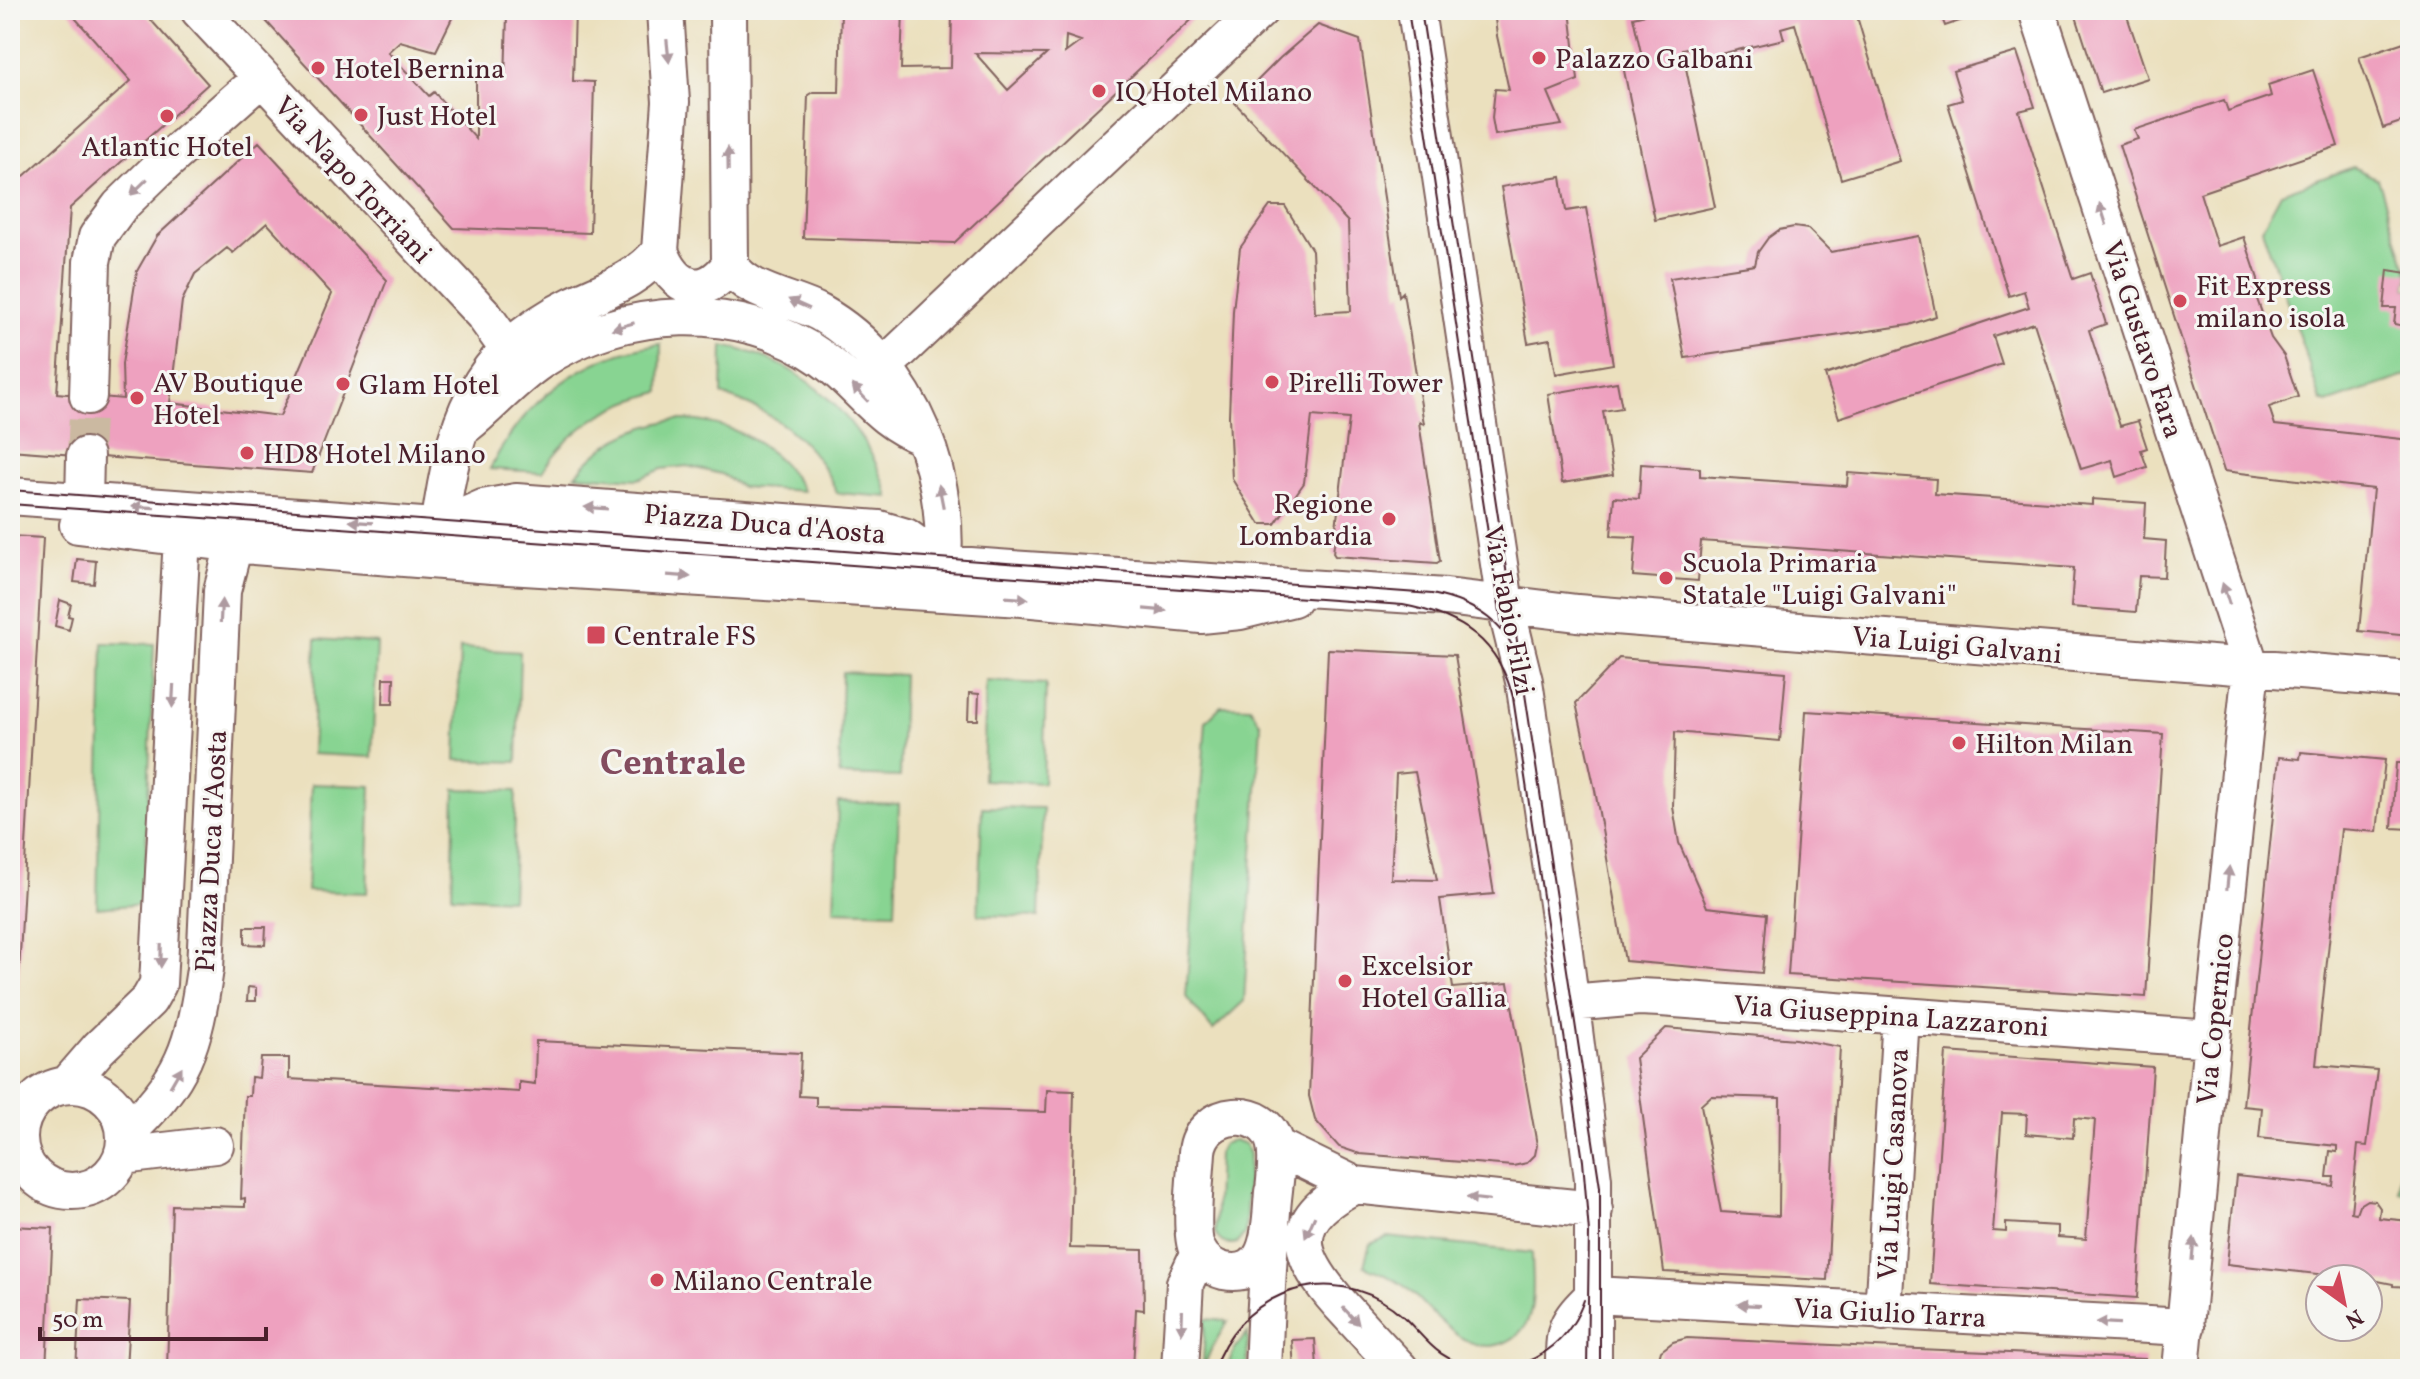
<svg xmlns="http://www.w3.org/2000/svg" width="2420" height="1379" viewBox="0 0 2420 1379" font-family="Vollkorn,serif">
  <style>
    .green { fill: #88d492; stroke: #697a5e; stroke-width: 2 }
    .building { fill: #eea1bf; fill-rule: evenodd }
    .lines { fill: none; stroke-linecap: round; stroke-linejoin: round }
    .minor-tunnel { stroke: #cbb9a1; stroke-width: 36; stroke-dasharray: 36 18; stroke-linecap: butt }
    .minor-casing { stroke: #82635e; stroke-width: 40 }
    .minor { stroke: #fff; stroke-width: 36 }
    .tram { stroke: #4a1f2b; stroke-width: 2 }
    .oneway { fill: #ae9aa0 }
    .poi-dot { fill: #d1495b; stroke: #f6f6f2; stroke-width: 3 }
    .labels { text-anchor: middle; stroke-width: 6; stroke-linejoin: round; paint-order: stroke }
    .poi-label { font-size: 28px; fill: #4a1f2b; stroke: #f6f6f2; text-anchor: start }
    .street-label { font-size: 28px; fill: #4a1f2b; stroke: #f6f6f2 }
    .district-label { font-size: 36px; font-weight: bold; fill: #834c5f; stroke: #f6f6f2 }
  </style>
  <rect width="100%" height="100%" fill="#f6f6f2"/>
  <filter id="ink" filterUnits="userSpaceOnUse"><feTurbulence type="fractalNoise" baseFrequency=".0125" numOctaves="2"/><feDisplacementMap in="SourceGraphic" scale="16" xChannelSelector="R" yChannelSelector="G"/><feConvolveMatrix kernelMatrix="1 2 1 2 8 2 1 2 1" color-interpolation-filters="sRGB"/></filter>
  <filter id="wash" filterUnits="userSpaceOnUse"><feTurbulence type="fractalNoise" baseFrequency=".006" numOctaves="4" result="noise"/><feDisplacementMap in="SourceGraphic" scale="32" xChannelSelector="R" yChannelSelector="G"/><feGaussianBlur stdDeviation="1.8" result="paint"/><feColorMatrix in="noise" values="0 0 0 0 0 0 0 0 0 0 0 0 0 0 0 0 0 1.4 0 .05"/><feComposite in="paint" operator="in"/></filter>
  <g filter="url(#wash)">
    <rect width="100%" height="100%" fill="#ebe0be"/>
    <path class="green" d="M2353 167 2378 179 2408 273 2405 289 2410 290 2409 375 2327 403 2321 400 2262 228 2281 193Z
      M661 344 660 392C609 405 571 427 542 472L490 469C523 401 585 353 661 344Z
      M723 346C803 359 866 421 889 497L837 493C815 442 775 411 722 395Z
      M675 420C729 419 776 444 803 491L741 487 721 474 687 466 662 469 638 479 576 475C601 442 635 426 675 420Z
      M316 639 377 643 372 757 312 754Z
      M103 643 154 644 144 904 97 908Z
      M460 648 520 652 517 762 456 760Z
      M842 672 903 675 900 777 839 775Z
      M986 681 1046 684 1043 783 983 780Z
      M1221 706 1250 707 1261 724 1244 1001 1213 1030 1186 997 1206 721Z
      M311 784 371 786 367 893 307 891Z
      M455 789 516 791 512 899 452 896Z
      M838 802 899 804 895 912 834 910Z
      M982 807 1043 808 1039 917 978 915Z
      M2405 1107H2410V1193L2399 1192Z
      M1234 1140 1245 1144 1249 1155 1245 1233 1237 1243C1226 1246 1219 1243 1215 1232L1218 1153 1223 1144Z
      M1387 1237 1532 1253C1532 1285 1541 1326 1506 1342 1466 1360 1433 1312 1408 1289 1395 1278 1379 1272 1364 1266L1370 1244Z
      M1205 1319 1228 1321 1212 1347 1203 1369Z
      M1248 1332 1247 1369H1226L1235 1349Z"/>
    <g id="blocks">
      <path class="building" d="M68 10H142L208 84 70 208 57 393 123 399 122 364 137 271 157 236 259 142 387 280 312 473 10 450V175L24 176 131 81ZM267 223 332 294 280 416 170 403 182 301 195 274 227 248 233 253Z
        M256 10H456L436 51 400 41 388 52 429 96 434 92 476 139V78L505 80 507 15 491 14V10H575L573 81 594 82 590 233 454 228Z
        M841 10H903L901 69 951 68 952 10H1067V16L1082 19 1092 10H1202L954 243 803 238 808 95 813 92H839ZM1066 36 1081 41 1065 53ZM975 53 1047 54 1008 90Z
        M1494 10H1570L1578 80 1548 92 1562 125 1495 135 1492 118 1495 89 1509 90 1497 36Z
        M1662 10H1855L1900 161 1841 179 1795 24 1781 28 1784 39 1699 59 1696 46 1682 49 1715 207 1655 220 1622 61 1642 57 1633 17Z
        M1939 10H1989V11L1945 26Z
        M2074 10H2125L2148 78 2101 93Z
        M2232 10H2266L2265 15 2232 12Z
        M1318 25 1360 40 1399 296 1403 292 1424 424 1419 422 1440 561 1437 563 1335 556 1333 553 1349 419 1312 416 1304 483 1275 524H1260L1232 479 1229 416 1233 311 1240 248 1270 206H1285L1312 250 1315 313 1351 311 1348 222 1235 103 1280 58Z
        M2410 40V119L2383 128 2359 57Z
        M2017 52 2035 107 2019 111 2073 279 2090 273 2106 324 2089 330 2120 426 2138 421 2147 448 2141 450 2147 467 2117 477 2112 460 2081 469 2034 323 1993 336 2002 364 1839 418 1825 375 2029 307 2024 291 2009 296 1948 104 1962 100 1953 71Z
        M2313 70 2338 146 2200 193 2217 246 2244 237 2258 279 2257 299 2271 338 2284 356 2298 397 2269 407 2275 425 2410 440V636L2359 631 2373 489 2224 471 2119 145 2138 139 2134 130 2224 100 2228 111 2271 96 2268 85Z
        M1561 177 1566 211 1586 208 1613 364 1556 374 1550 339 1528 343 1501 187Z
        M1794 227 1808 229 1831 252 1919 236 1936 316 1909 325 1685 358 1670 278 1755 265 1758 252 1768 238 1779 230Z
        M2388 270 2408 273 2405 289 2410 290V327L2394 324 2396 308H2384Z
        M1617 382 1622 408 1603 411 1613 475 1562 483 1548 394Z
        M1641 464 1700 468V476L1847 486 1848 473 1936 479 1935 494 2092 505V499L2146 503 2144 539 2166 541 2164 577 2139 576 2136 612 2071 607 2074 568 1701 541 1698 581 1633 576 1636 537 1611 536 1614 497 1639 499Z
        M10 536 43 538 15 1046 10 1050Z
        M77 559 96 561 94 584 74 582Z
        M60 600 71 604 68 616 72 617 69 630 55 626Z
        M1328 649 1455 655 1494 894 1440 899 1453 988 1508 983 1537 1145 1535 1155 1527 1163 1513 1166 1360 1154 1339 1147 1315 1120 1309 1096ZM1415 772 1437 880 1391 879 1396 774Z
        M1619 658 1786 672 1780 741 1675 732 1673 807 1679 843 1707 907 1767 914 1762 973 1625 961 1595 790 1576 703Z
        M384 678H394L393 704H383Z
        M969 693 979 694 978 720H968Z
        M1806 711 2163 734 2146 997 1788 975Z
        M2301 752 2385 760 2377 832 2341 829 2316 1065 2377 1070 2367 1146 2358 1145 2351 1212 2356 1213 2359 1205 2367 1200 2375 1201 2380 1208 2379 1218 2410 1221V1287L2393 1286V1284L2373 1280 2227 1264 2236 1176 2333 1186 2334 1177H2327L2330 1151 2337 1152V1146L2259 1138 2262 1108 2243 1106 2279 757 2300 759Z
        M2396 763H2410V829L2392 828Z
        M245 927H266L265 945 245 944Z
        M248 987 256 988V1001H247Z
        M1666 1028 1796 1039 1840 1047 1827 1280 1664 1272 1635 1058ZM1711 1096 1780 1098 1779 1216 1721 1212 1701 1105Z
        M536 1041 801 1053 799 1096 816 1097V1106L1046 1112 1047 1090 1074 1091 1070 1248 1143 1250 1144 1310 1136 1309 1133 1369H167L172 1205 245 1207V1198L241 1199 245 1096H250L251 1077 259 1078 261 1058H289V1079L519 1092V1082L535 1084Z
        M1946 1052 2153 1067 2137 1298 1930 1284ZM2002 1113 2027 1114 2026 1134 2073 1138 2074 1118 2095 1120 2086 1239 2058 1237V1226L2006 1223V1232L1993 1231Z
        M10 1226 53 1228 46 1369H10Z
        M80 1299 130 1301 126 1369H76Z
        M1687 1338 1896 1348 2145 1359 2144 1369H1656L1661 1351 1673 1342Z
        M1315 1339 1317 1367 1294 1369 1292 1340Z
        M2217 1364 2278 1366V1369H2217Z"/>
    </g>
  </g>
  <g filter="url(#ink)">
    <use href="#blocks" fill-opacity="0" stroke="#82635e" stroke-width="2"/>
    <g class="lines">
      <path class="minor-tunnel" d="M85 456 88 396"/>
      <g class="minor-casing">
        <path id="minor" d="M199 10 483 314 508 349
          M728 10 730 265C746 293 792 298 820 313 914 366 957 485 940 587
          M1416 10 1505 604 1524 681 1563 944 1593 1179V1369
          M2037 10 2251 668 2212 1039 2181 1369
          M660 251C674 289 703 301 730 265
          M884 366 1260 10
          M88 396 92 262 97 237 120 206 156 171 260 79
          M466 425C491 405 513 379 540 361 622 306 741 300 823 359 861 386 876 419 923 437
          M10 496 1025 570 1446 597 1577 613 2410 680
          M84 502 85 456
          M78 525 254 546 492 565 1022 598 1201 615 1240 611 1293 598
          M444 525 483 508 516 502 879 529 906 537 942 563
          M451 546 439 528C454 424 473 354 573 305 604 290 639 279 660 251L671 102 665 10
          M1570 1003 1639 997 1661 998 2212 1039
          M19 1138a53 53 0 1 1 106 0a53 53 0 1 1-106 0Z
          M67 1085 99 1048 149 1000 158 984 181 555 183 539 196 519
          M125 1134C184 1081 194 1045 205 969L222 591 234 545
          M1275 1146 1355 1185 1594 1210
          M122 1156 215 1145
          M1355 1185C1277 1223 1302 1264 1349 1314 1366 1333 1383 1351 1400 1369
          M1594 1295 2186 1327
          M1883 1312 1901 1016
          M1180 1369 1185 1283 1199 1253
          M1263 1369C1265 1316 1268 1264 1272 1211 1273 1191 1279 1164 1275 1145 1266 1104 1201 1109 1197 1152 1196 1173 1189 1232 1197 1249 1202 1260 1212 1268 1224 1271 1273 1280 1270 1224 1273 1192
          M1564 1369C1564 1328 1564 1324 1594 1295"/>
      </g>
      <use href="#minor" class="minor"/>
      <path class="tram" d="M1408 10 1503 631
        M1421 10 1600 1187V1369
        M10 490 1432 594C1475 603 1508 623 1522 668
        M10 504 1403 605C1462 616 1499 640 1514 701
        M1512 691 1583 1161 1589 1233 1587 1369
        M1214 1369C1237 1299 1316 1263 1382 1301 1423 1324 1423 1358 1480 1369
        M1503 1369C1542 1361 1571 1338 1584 1300"/>
    </g>
    <defs><path id="oneway-solid" d="M-6-.8H1V-3.2L6.5 0L1 3.2V.8H-6Z" transform="scale(2)"/></defs>
    <g class="oneway">
      <use href="#oneway-solid" transform="translate(668 51) rotate(84)"/>
      <use href="#oneway-solid" transform="translate(728 159) rotate(-91)"/>
      <use href="#oneway-solid" transform="translate(139 187) rotate(136)"/>
      <use href="#oneway-solid" transform="translate(2103 214) rotate(-108)"/>
      <use href="#oneway-solid" transform="translate(799 304) rotate(-156)"/>
      <use href="#oneway-solid" transform="translate(623 326) rotate(164)"/>
      <use href="#oneway-solid" transform="translate(860 393) rotate(-133)"/>
      <use href="#oneway-solid" transform="translate(941 496) rotate(-101)"/>
      <use href="#oneway-solid" transform="translate(143 507) rotate(-177)"/>
      <use href="#oneway-solid" transform="translate(596 508) rotate(-176)"/>
      <use href="#oneway-solid" transform="translate(361 522) rotate(-176)"/>
      <use href="#oneway-solid" transform="translate(679 576) rotate(4)"/>
      <use href="#oneway-solid" transform="translate(2226 594) rotate(-108)"/>
      <use href="#oneway-solid" transform="translate(1017 598) rotate(4)"/>
      <use href="#oneway-solid" transform="translate(1155 610) rotate(5)"/>
      <use href="#oneway-solid" transform="translate(221 611) rotate(-87)"/>
      <use href="#oneway-solid" transform="translate(173 696) rotate(93)"/>
      <use href="#oneway-solid" transform="translate(2228 878) rotate(-84)"/>
      <use href="#oneway-solid" transform="translate(161 956) rotate(91)"/>
      <use href="#oneway-solid" transform="translate(176 1077) rotate(-60)"/>
      <use href="#oneway-solid" transform="translate(1478 1199) rotate(-173)"/>
      <use href="#oneway-solid" transform="translate(1310 1227) rotate(114)"/>
      <use href="#oneway-solid" transform="translate(2193 1249) rotate(-85)"/>
      <use href="#oneway-solid" transform="translate(1749 1305) rotate(-177)"/>
      <use href="#oneway-solid" transform="translate(1351 1316) rotate(47)"/>
      <use href="#oneway-solid" transform="translate(1182 1322) rotate(92)"/>
      <use href="#oneway-solid" transform="translate(2108 1323) rotate(-177)"/>
    </g>
  </g>
  <g class="poi-dot">
    <circle cx="1539" cy="58" r="8"/>
    <circle cx="318" cy="68" r="8"/>
    <circle cx="1099" cy="91" r="8"/>
    <circle cx="361" cy="115" r="8"/>
    <circle cx="167" cy="116" r="8"/>
    <circle cx="2180" cy="301" r="8"/>
    <circle cx="1272" cy="382" r="8"/>
    <circle cx="343" cy="384" r="8"/>
    <circle cx="137" cy="398" r="8"/>
    <circle cx="247" cy="453" r="8"/>
    <circle cx="1389" cy="519" r="8"/>
    <circle cx="1666" cy="578" r="8"/>
    <rect x="586" y="625" width="20" height="20" rx="4"/>
    <circle cx="1959" cy="743" r="8"/>
    <circle cx="1345" cy="981" r="8"/>
    <circle cx="657" cy="1280" r="8"/>
  </g>
  <g class="labels">
    <g class="poi-label">
      <text x="1555" y="68">Palazzo Galbani</text>
      <text x="334" y="78">Hotel Bernina</text>
      <text x="1115" y="101">IQ Hotel Milano</text>
      <text x="377" y="125">Just Hotel</text>
      <text x="167" y="156" text-anchor="middle">Atlantic Hotel</text>
      <text x="2196" y="295">Fit Express<tspan x="2196" dy="32">milano isola</tspan></text>
      <text x="153" y="392">AV Boutique<tspan x="153" dy="32">Hotel</tspan></text>
      <text x="1288" y="392">Pirelli Tower</text>
      <text x="359" y="394">Glam Hotel</text>
      <text x="263" y="463">HD8 Hotel Milano</text>
      <text x="1373" y="513" text-anchor="end">Regione<tspan x="1373" dy="32">Lombardia</tspan></text>
      <text x="1682" y="572">Scuola Primaria<tspan x="1682" dy="32">Statale "Luigi Galvani"</tspan></text>
      <text x="614" y="645">Centrale FS</text>
      <text x="1975" y="753">Hilton Milan</text>
      <text x="1361" y="975">Excelsior<tspan x="1361" dy="32">Hotel Gallia</tspan></text>
      <text x="673" y="1290">Milano Centrale</text>
    </g>
    <g class="street-label">
      <text transform="translate(354 179) rotate(47)" y="10">Via Napo Torriani</text>
      <text transform="translate(2144 339) rotate(72)" y="10">Via Gustavo Fara</text>
      <text transform="translate(765 523) rotate(5)" y="10">Piazza Duca d'Aosta</text>
      <text transform="translate(1510 610) rotate(79)" y="10">Via Fabio Filzi</text>
      <text transform="translate(1957 644) rotate(5)" y="10">Via Luigi Galvani</text>
      <text transform="translate(210 851) rotate(-87)" y="10">Piazza Duca d'Aosta</text>
      <text transform="translate(1891 1015) rotate(4)" y="10">Via Giuseppina Lazzaroni</text>
      <text transform="translate(2214 1019) rotate(-84)" y="10">Via Copernico</text>
      <text transform="translate(1892 1164) rotate(-87)" y="10">Via Luigi Casanova</text>
      <text transform="translate(1890 1312) rotate(3)" y="10">Via Giulio Tarra</text>
    </g>
    <g class="district-label">
      <text x="673" y="774">Centrale</text>
    </g>
  </g>
  <rect width="2420" height="1379" fill="none" stroke="#f6f6f2" stroke-width="40"/>
  <g transform="translate(2344 1303) rotate(147)"><circle r="38" fill="#f6f6f2" stroke="#b1a0a2" stroke-width="2"/>
  <path d="M0-6L14 30L0 20L-14 30Z" fill="#d1495b"/>
  <text y="-12" font-size="22" font-weight="bold" text-anchor="middle" fill="#4a1f2b">N</text>
  </g>
  <path d="M40 1327v12h226v-12" fill="none" stroke="#4a1f2b" stroke-width="4"/>
  <text x="52" y="1327" font-size="24" fill="#4a1f2b" stroke="#f6f6f2" stroke-width="6" paint-order="stroke">50 m</text>
</svg>
